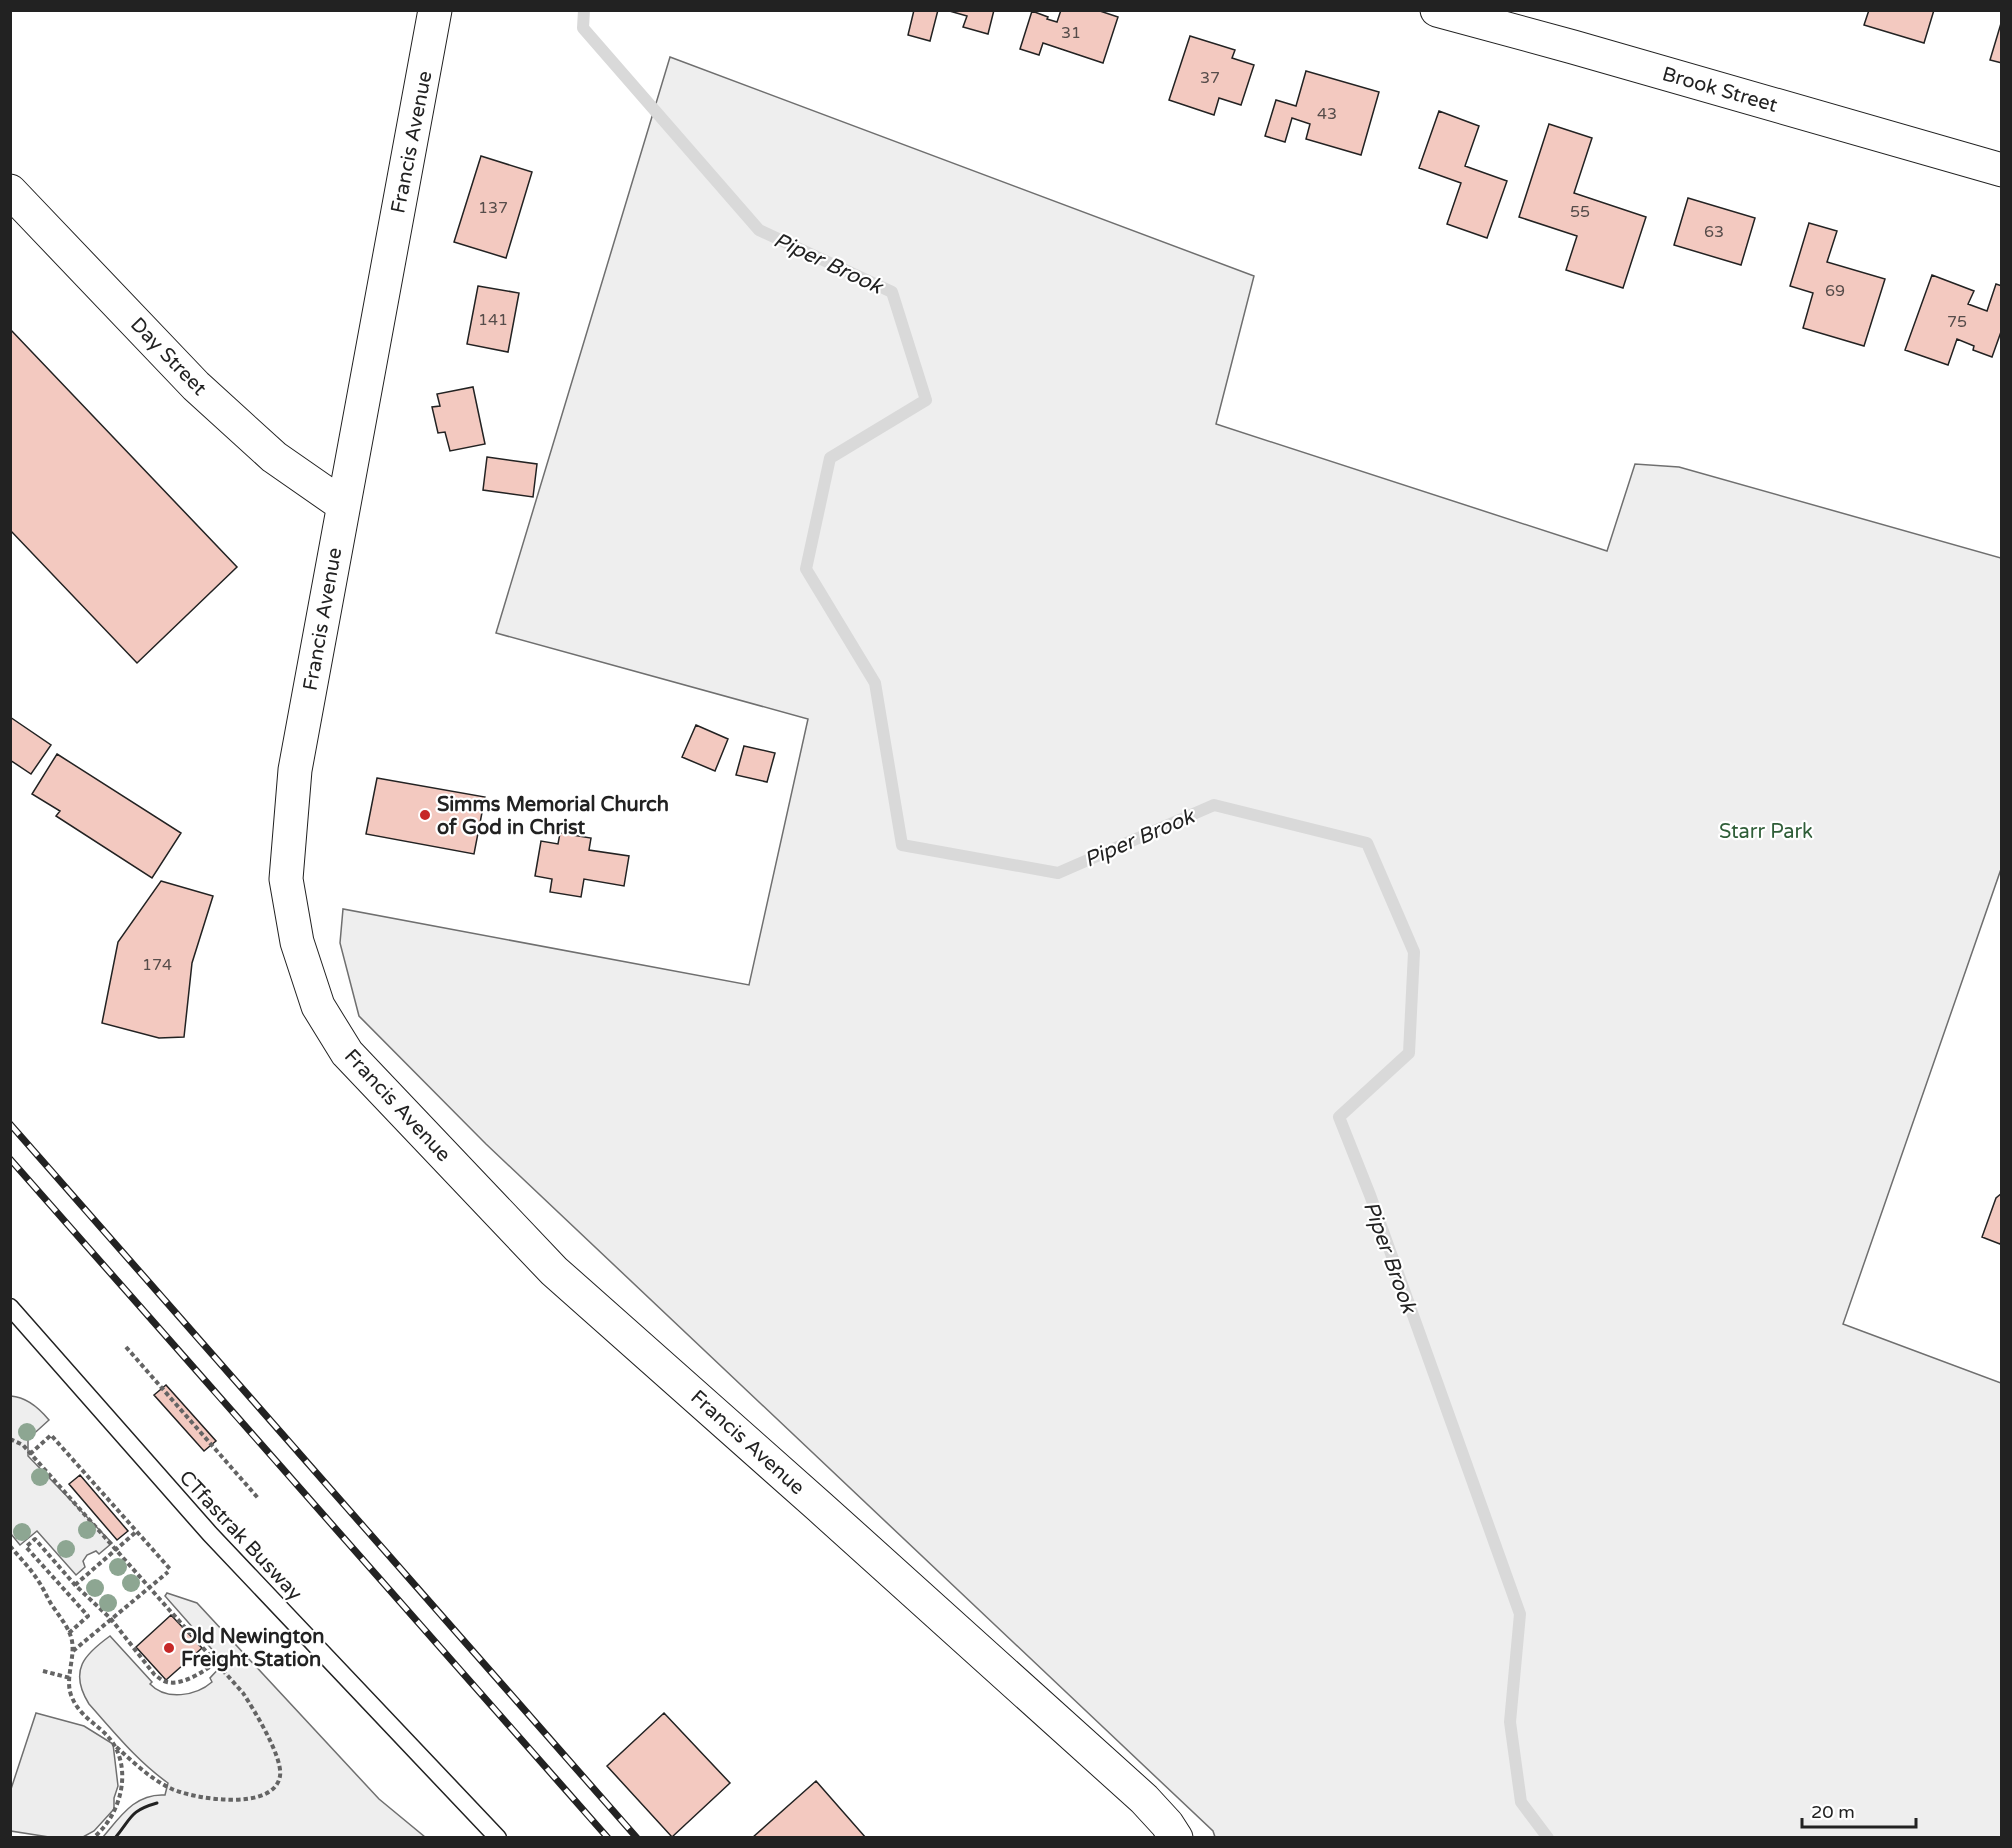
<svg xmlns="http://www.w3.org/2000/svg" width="2012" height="1848" viewBox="0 0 2012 1848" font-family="'Varela Round',sans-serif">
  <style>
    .green { fill: #eee; stroke: #6f6f6f; stroke-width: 1.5 }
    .parking { fill: #ededed; stroke: #6f6f6f; stroke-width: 1.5 }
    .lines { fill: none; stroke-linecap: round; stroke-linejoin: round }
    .stream { stroke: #d9d9d9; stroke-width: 12 }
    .building { fill: #f3c9c0; stroke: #222; stroke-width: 1.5 }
    .lane-casing { stroke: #222; stroke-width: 19 }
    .street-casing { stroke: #222; stroke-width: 35 }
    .path { stroke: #646464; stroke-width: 4; stroke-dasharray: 4.5 3; stroke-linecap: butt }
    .lane { stroke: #fff; stroke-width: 16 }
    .street { stroke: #fff; stroke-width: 33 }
    .rail-casing { stroke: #222; stroke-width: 7 }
    .rail { stroke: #fff; stroke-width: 4.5; stroke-dasharray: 14; stroke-linecap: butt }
    .wall { stroke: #222; stroke-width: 3 }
    .tree { fill: #8da692 }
    .poi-dot { fill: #c62828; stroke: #fff; stroke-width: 2 }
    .labels { text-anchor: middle; stroke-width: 4.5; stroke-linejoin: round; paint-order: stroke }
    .number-label { font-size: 16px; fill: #564c4a }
    .street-label { font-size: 20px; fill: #222; stroke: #fff }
    .poi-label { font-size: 20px; font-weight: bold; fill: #222; stroke: #fff; text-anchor: start }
    .park-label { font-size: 20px; fill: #2f5e38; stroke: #fff }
    .water-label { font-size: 21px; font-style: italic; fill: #222; stroke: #fff }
  </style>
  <rect width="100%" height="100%" fill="#fff"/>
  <path class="green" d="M670 57 1254 276 1216 424 1607 551 1635 464 1679 467 2001 558V869L1843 1324 2001 1383V1837H1215L1213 1831 486 1144 359 1016 340 943 343 909 749 985 808 719 496 633Z
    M11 1396C27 1397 39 1408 49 1420L28 1439V1456L112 1543 99 1554 96 1551 87 1555 83 1561 85 1567 76 1575 37 1531 20 1545 11 1534Z
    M167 1593 197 1603 379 1799 425 1837H103C120 1817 135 1793 165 1795L168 1783C137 1761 114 1732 89 1704 68 1670 85 1654 110 1636L152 1682 150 1684C166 1701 196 1696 212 1682L210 1678 224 1663 165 1596Z"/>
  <path class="parking" d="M36 1713 84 1726 113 1744 118 1786 114 1798V1809L94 1831 83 1837H49L11 1831V1789Z"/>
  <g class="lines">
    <path class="stream" d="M584 10 583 28 759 230 892 292 926 400 830 458 806 569 875 683 902 845 1058 873 1214 805 1367 843 1414 952 1409 1053 1339 1117 1370 1195 1520 1614 1510 1722 1521 1802 1548 1838"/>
  </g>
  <path class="building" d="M914 10H938L930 41 908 35Z
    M946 10H994L988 34 963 27 967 16Z
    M1061 10H1097L1118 17 1103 63 1043 43 1039 55 1020 49 1032 11 1048 17 1047 19 1057 22Z
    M1869 10H1934L1924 43 1864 25Z
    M2002 20V63L1990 60Z
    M1190 36 1235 50 1232 58 1254 65 1241 105 1219 98 1214 115 1169 100Z
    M1306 71 1379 92 1361 155 1306 139 1310 124 1292 118 1285 142 1265 136 1276 100 1296 106Z
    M1439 111 1479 126 1465 166 1507 181 1487 238 1447 224 1461 183 1419 168Z
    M1549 124 1592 138 1574 193 1646 217 1623 288 1566 270 1577 236 1519 217Z
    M481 156 532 172 506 258 454 242Z
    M1688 198 1755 218 1741 265 1674 245Z
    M1809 223 1837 231 1827 262 1885 279 1864 346 1803 328 1813 293 1790 286Z
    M1932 275 1974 291 1968 304 1987 311 1996 284 2002 286V329L1992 357 1973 350 1974 346 1957 339 1948 365 1905 350Z
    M478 286 519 293 508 352 467 344Z
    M10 329 237 567 137 663 10 530Z
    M473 387 485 444 450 451 445 432 438 433 432 407 440 406 437 394Z
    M487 457 537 464 533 497 483 490Z
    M10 717 51 745 31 774 10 760Z
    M696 725 728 739 715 771 682 757Z
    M744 746 775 753 767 782 736 775Z
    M57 754 181 833 152 878 56 816 60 811 32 794Z
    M377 778 485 797 474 854 366 834Z
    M560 833 591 838 589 850 629 856 624 886 584 879 581 897 550 892 552 879 535 876 541 841 558 844Z
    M161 881 213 896 192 963 184 1037 159 1038 102 1023 118 942Z
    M2002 1193V1240L2000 1244 1982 1237 1996 1198Z
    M166 1385 216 1441 204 1451 154 1395Z
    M80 1475 128 1531 117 1540 69 1484Z
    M171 1615 202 1648 166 1680 136 1647Z
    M664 1713 730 1783 672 1837 607 1766Z
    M816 1781 866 1838H752Z"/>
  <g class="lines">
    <g class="lane-casing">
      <path id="lane" d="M10 1307 210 1534 498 1838"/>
    </g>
    <g class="street-casing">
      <path id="street" d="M435 10 295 770 286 879 297 942 318 1006 347 1053 554 1271 820 1507 1144 1799 1167 1824 1176 1838
        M1437 10 1573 47 2002 170
        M10 191 196 386 274 457 343 505"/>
    </g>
    <path class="path" d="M126 1347 258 1498
      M10 1439 23 1445 243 1693C254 1710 283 1757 280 1776 274 1812 194 1799 172 1789 150 1779 131 1760 113 1744
      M30 1454 51 1435 170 1569
      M10 1546C20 1558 31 1569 39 1582 43 1588 46 1595 50 1602 57 1614 69 1626 72 1641 75 1659 65 1678 71 1695 80 1719 100 1724 113 1743 132 1773 120 1816 93 1838
      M75 1585 136 1532
      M69 1633 88 1616 26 1547 35 1539 75 1585 111 1619 154 1674C158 1677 162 1681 167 1682 182 1686 205 1671 216 1662
      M73 1651 168 1572
      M43 1671 70 1678"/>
    <use href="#lane" class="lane"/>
    <use href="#street" class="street"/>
    <g class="rail-casing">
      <path id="rail" d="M10 1124 637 1838
        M10 1159 608 1838"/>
    </g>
    <use href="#rail" class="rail"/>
    <path class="wall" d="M115 1838C132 1818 129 1811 157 1803"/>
  </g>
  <g class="tree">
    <circle cx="27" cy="1432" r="9"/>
    <circle cx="40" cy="1477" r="9"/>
    <circle cx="87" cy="1530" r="9"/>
    <circle cx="22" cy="1532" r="9"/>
    <circle cx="66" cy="1549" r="9"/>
    <circle cx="118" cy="1567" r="9"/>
    <circle cx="131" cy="1583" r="9"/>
    <circle cx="95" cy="1588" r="9"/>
    <circle cx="108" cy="1603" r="9"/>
  </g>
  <g class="poi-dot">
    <circle cx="425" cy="815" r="6"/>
    <circle cx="169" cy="1648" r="6"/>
  </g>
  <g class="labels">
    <g class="number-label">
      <text x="1071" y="38">31</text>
      <text x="1210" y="83">37</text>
      <text x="1327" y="119">43</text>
      <text x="493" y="213">137</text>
      <text x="1580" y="217">55</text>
      <text x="1714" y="237">63</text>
      <text x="1835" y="296">69</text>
      <text x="493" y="325">141</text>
      <text x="1957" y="327">75</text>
      <text x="157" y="970">174</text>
    </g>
    <g class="street-label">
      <text transform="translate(1720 89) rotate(16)" y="7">Brook Street</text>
      <text transform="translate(411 142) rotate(-79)" y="7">Francis Avenue</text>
      <text transform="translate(169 356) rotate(46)" y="7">Day Street</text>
      <text transform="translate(322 619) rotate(-80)" y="7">Francis Avenue</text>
      <text transform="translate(398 1105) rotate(47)" y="7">Francis Avenue</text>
      <text transform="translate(748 1442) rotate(42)" y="7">Francis Avenue</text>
      <text transform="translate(241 1535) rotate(47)" y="7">CTfastrak Busway</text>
    </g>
    <g class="poi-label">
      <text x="437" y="811">Simms Memorial Church<tspan x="437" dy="23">of God in Christ</tspan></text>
      <text x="181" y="1643">Old Newington<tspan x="181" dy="23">Freight Station</tspan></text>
    </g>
    <g class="park-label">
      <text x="1766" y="838">Starr Park</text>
    </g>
    <g class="water-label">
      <text transform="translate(828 263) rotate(25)" y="7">Piper Brook</text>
      <text transform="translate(1139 838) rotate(-23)" y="7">Piper Brook</text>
      <text transform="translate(1390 1257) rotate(70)" y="7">Piper Brook</text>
    </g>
  </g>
  <rect width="2012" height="1848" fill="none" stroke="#222222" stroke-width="24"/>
  <path d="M1802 1818v9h114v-9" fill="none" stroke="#222222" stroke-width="3"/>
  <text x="1811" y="1818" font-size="18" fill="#222222" stroke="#ffffff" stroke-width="4.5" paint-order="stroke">20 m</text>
</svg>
